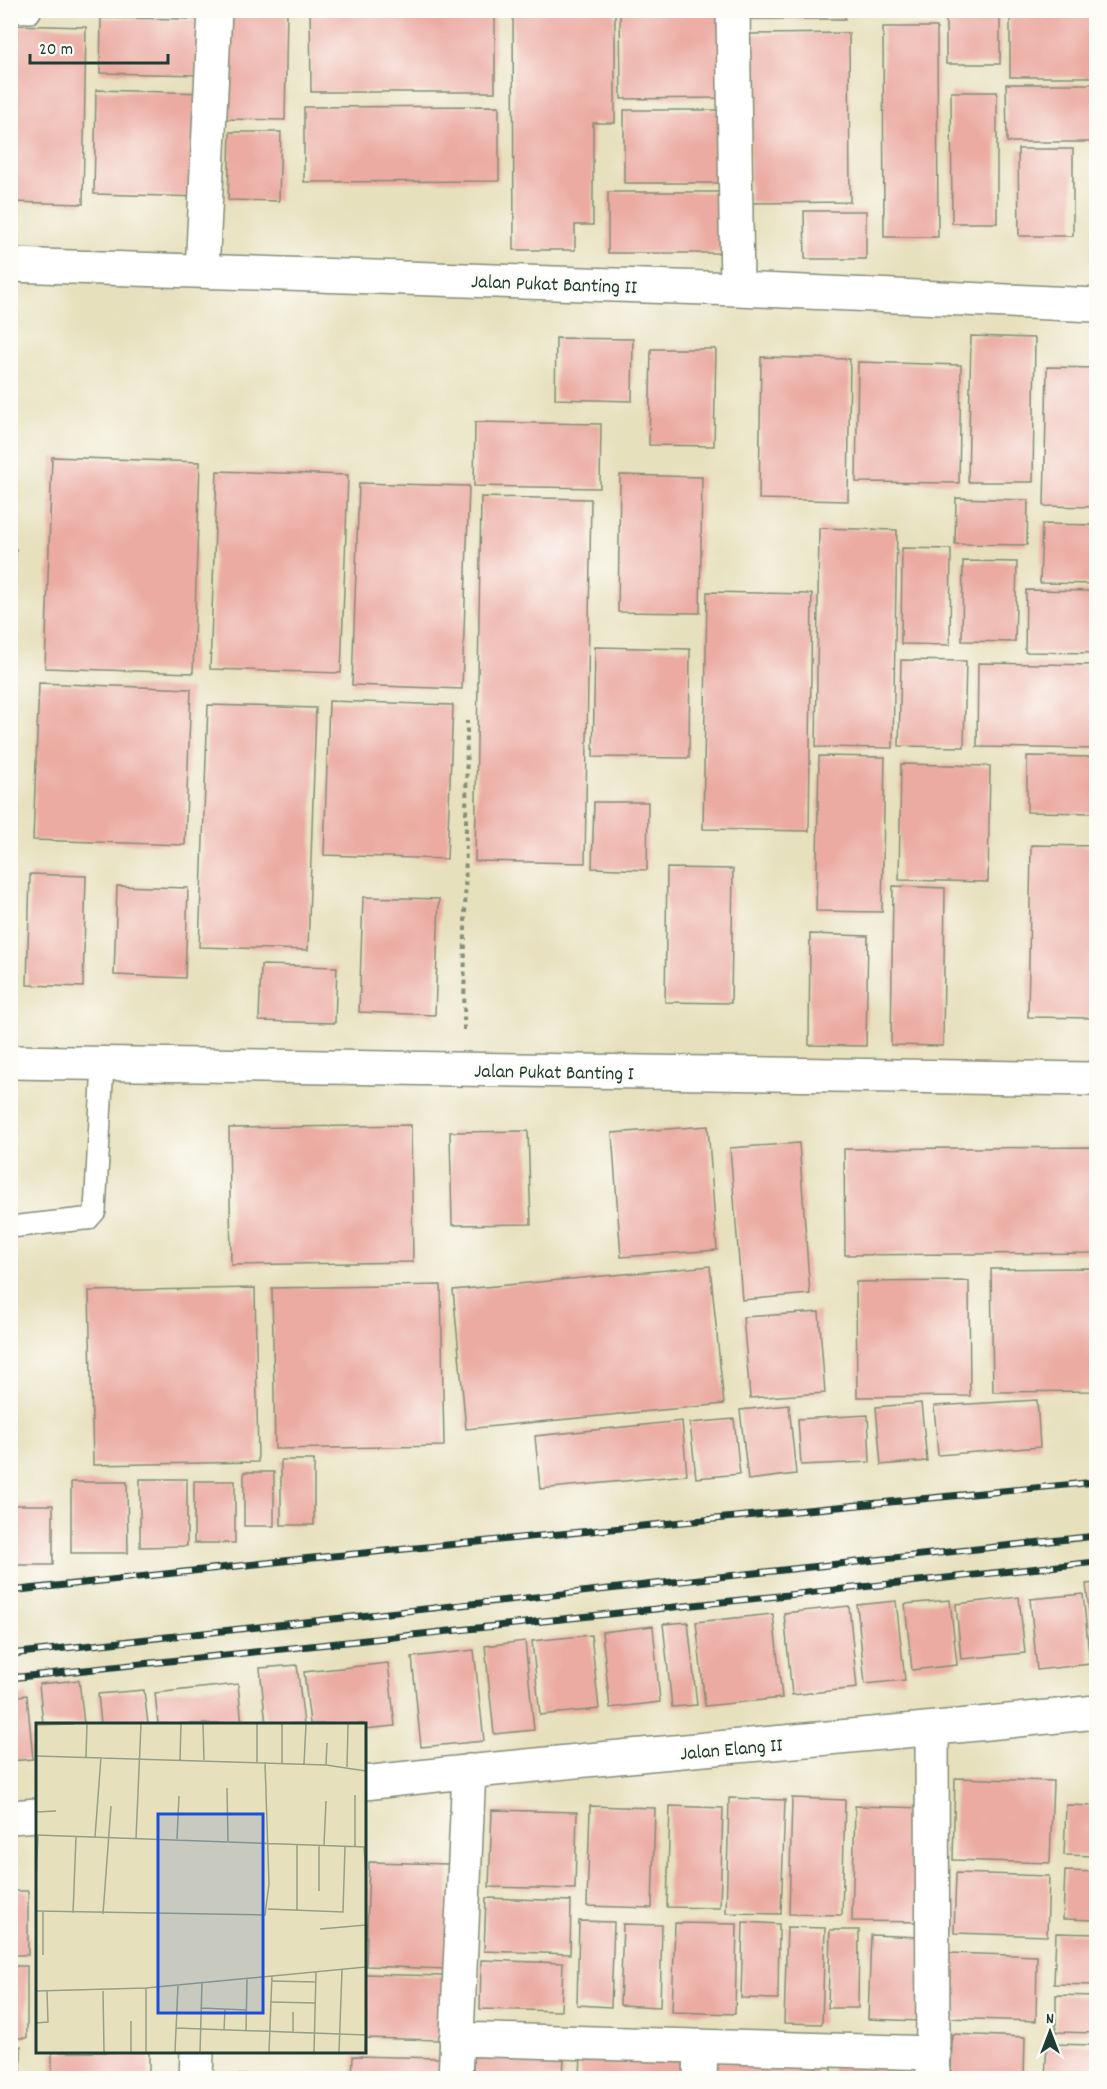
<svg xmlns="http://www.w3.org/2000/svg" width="1107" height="2089" viewBox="0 0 1107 2089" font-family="Dekko,sans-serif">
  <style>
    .building { fill: #ebaba2 }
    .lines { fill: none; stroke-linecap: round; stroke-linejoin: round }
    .lane-casing { stroke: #838e78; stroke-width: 24 }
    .street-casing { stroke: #838e78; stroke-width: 36 }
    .path { stroke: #838e78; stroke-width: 4; stroke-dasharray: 4.5 4.5; stroke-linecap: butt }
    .lane { stroke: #fff; stroke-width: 21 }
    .street { stroke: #fff; stroke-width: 33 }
    .rail-casing { stroke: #1f3d34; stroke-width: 7 }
    .rail { stroke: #fdfcf7; stroke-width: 4.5; stroke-dasharray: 14; stroke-linecap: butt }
    .labels { text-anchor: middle; stroke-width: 6; stroke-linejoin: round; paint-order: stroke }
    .street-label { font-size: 20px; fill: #1f3d34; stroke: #fdfcf7 }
    .inset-road { fill: none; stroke: #979f86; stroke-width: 1.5 }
    .view { fill: #1d4ed8; fill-opacity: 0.15; stroke: #1d4ed8; stroke-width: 3 }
    .inset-edge { fill: none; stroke: #1f3d34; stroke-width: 3 }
  </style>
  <rect width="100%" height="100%" fill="#fdfcf7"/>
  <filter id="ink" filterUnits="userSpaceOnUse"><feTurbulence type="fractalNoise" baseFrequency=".0167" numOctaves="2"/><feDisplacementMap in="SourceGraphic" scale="12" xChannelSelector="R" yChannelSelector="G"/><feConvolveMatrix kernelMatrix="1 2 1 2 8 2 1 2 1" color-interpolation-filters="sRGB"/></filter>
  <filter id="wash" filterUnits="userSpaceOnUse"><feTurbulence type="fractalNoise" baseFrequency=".008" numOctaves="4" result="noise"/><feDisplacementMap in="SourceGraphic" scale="24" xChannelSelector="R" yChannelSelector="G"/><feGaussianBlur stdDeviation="1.35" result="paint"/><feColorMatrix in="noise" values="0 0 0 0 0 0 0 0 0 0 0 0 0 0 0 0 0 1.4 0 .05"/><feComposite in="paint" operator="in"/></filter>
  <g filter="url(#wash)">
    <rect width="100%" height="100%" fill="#e7e0bd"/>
    <g id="blocks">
      <path class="building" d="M227 10H287L285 120 225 119Z
        M310 10H495V92H311Z
        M513 10H615V123H593V225H575V250H514Z
        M620 10H723V98L621 99Z
        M743 10H845V19H743Z
        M946 10H1000V64H946Z
        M1010 10H1096V77H1010Z
        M101 18 202 19V75L100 73Z
        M10 25 86 27 83 204 10 202Z
        M883 27H937L938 237H884Z
        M849 33 850 202 750 203 749 34Z
        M1006 84H1096V142H1007Z
        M96 90 203 93 202 197 94 194Z
        M951 92H997V223H952Z
        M499 106V181L304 182V107Z
        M624 110H727V183H624Z
        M230 132H281L279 201 228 200Z
        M1018 149H1073V236H1019Z
        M608 192H720V253H608Z
        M804 211H866V259H805Z
        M971 336 1035 338 1033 482H968Z
        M556 338 633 339 632 401 555 399Z
        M651 349H716L714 446 649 445Z
        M761 357 850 359 848 501 759 499Z
        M858 362 961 365 959 483 856 482Z
        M1047 367 1096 368V507L1044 506Z
        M475 422 601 424 600 488 474 486Z
        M52 457 200 462 193 673 45 668Z
        M217 471 348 475 341 673 210 669Z
        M620 475 702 477 700 613 618 612Z
        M359 483 469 486 462 689 352 685Z
        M481 497 591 499 585 863 475 861Z
        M956 498 1028 500 1027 545 955 544Z
        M1042 524 1096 525V584L1040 583Z
        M819 528 897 530 893 748 816 747Z
        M902 548 951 549 950 645 901 644Z
        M10 549H16L12 650H10Z
        M963 561 1017 562 1015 642 962 641Z
        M1026 590 1096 591V653L1025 652Z
        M707 592 812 594 809 831 703 829Z
        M595 647 690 649 689 758 593 757Z
        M901 660 966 661 964 747 899 746Z
        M978 663 1096 665V749L977 747Z
        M39 683 191 689 185 845 33 840Z
        M329 701 453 705 447 859 324 855Z
        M208 705 316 708 308 950 199 947Z
        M819 756 885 757 882 912 816 911Z
        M1027 756 1096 757V813L1027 812Z
        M901 764 990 766 988 882 899 880Z
        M594 802H648L647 870 592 868Z
        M1031 845 1096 846V1018L1028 1017Z
        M667 868 733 869 731 1003 665 1002Z
        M30 874 86 876 83 987 27 985Z
        M117 886 188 888 185 978 114 975Z
        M893 886 945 888 943 1046 891 1045Z
        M363 897 439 899 435 1015 359 1012Z
        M810 934 868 936 866 1046 809 1045Z
        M261 965 337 967 335 1023 259 1021Z
        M411 1125 413 1262 231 1265 229 1128Z
        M708 1126 717 1250 621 1257 612 1133Z
        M528 1131 531 1224 452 1225 450 1132Z
        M799 1143 810 1294 742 1300 730 1148Z
        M1096 1147V1253L845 1255 844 1149Z
        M710 1266 724 1404 466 1429 453 1290Z
        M1096 1268V1391L993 1392 991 1269Z
        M969 1281 970 1396 857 1397 856 1282Z
        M441 1285 444 1446 275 1449 272 1288Z
        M255 1288 258 1462 93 1465 89 1291Z
        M819 1312 825 1393 750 1398 743 1317Z
        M1037 1400 1040 1447 938 1455 934 1406Z
        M921 1403 927 1461 881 1465 876 1407Z
        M789 1405 796 1474 748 1480 740 1410Z
        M868 1415 870 1462 801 1465 798 1419Z
        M734 1419 740 1474 696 1478 690 1423Z
        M682 1421 687 1475 540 1489 535 1436Z
        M281 1460H314V1525H281Z
        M244 1472H274V1526H244Z
        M140 1479H187V1546L140 1547Z
        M194 1481H235V1543H194Z
        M71 1482H127L128 1553H71Z
        M10 1505H53V1565H10Z
        M1096 1583V1645L1093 1646 1086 1584Z
        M1083 1594 1090 1664 1037 1670 1030 1599Z
        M1019 1597 1025 1653 961 1659 956 1604Z
        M950 1600 957 1665 912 1670 905 1604Z
        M896 1601 905 1680 865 1684 857 1605Z
        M849 1606 857 1688 792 1695 784 1613Z
        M773 1614 782 1698 705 1706 696 1622Z
        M688 1622 697 1705 672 1707 663 1624Z
        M653 1626 660 1702 610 1708 602 1632Z
        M591 1635 599 1709 540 1715 532 1641Z
        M525 1641 534 1730 494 1734 485 1646Z
        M474 1650 484 1741 421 1747 412 1657Z
        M388 1663 395 1726 364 1729V1724H310L304 1672Z
        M297 1665 304 1724H266L260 1668Z
        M79 1680 84 1724H43L39 1684Z
        M238 1684 242 1724H158L155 1693Z
        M144 1690 148 1724H101L98 1694Z
        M27 1695 33 1759 10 1761V1697Z
        M955 1778 1053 1781 1050 1863 953 1860Z
        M729 1798 785 1800 781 1914 726 1913Z
        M792 1798 845 1800 842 1915 789 1914Z
        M1066 1805 1096 1806V1856L1064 1855Z
        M590 1806 655 1808 652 1908 587 1906Z
        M670 1806 723 1808 720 1908 667 1907Z
        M855 1806 925 1808 922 1922 852 1921Z
        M492 1810 577 1812 575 1889 489 1887Z
        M369 1862 449 1864 446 1969 366 1966Z
        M1065 1871 1096 1872V1920L1063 1919Z
        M956 1873 1049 1876 1047 1936 954 1933Z
        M10 1891H28V1955H10Z
        M486 1898 571 1901 570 1954 484 1951Z
        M579 1921 614 1922 611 2007 577 2005Z
        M743 1922 779 1924 778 1999 741 1998Z
        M675 1923 737 1924 735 2014 672 2012Z
        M623 1924 662 1925 660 2007 620 2005Z
        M787 1927 825 1928 822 2024 784 2023Z
        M830 1930H859L858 2008H828Z
        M1056 1933 1096 1934V1985L1054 1984Z
        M871 1935 921 1937 919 2021 868 2019Z
        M948 1953 1037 1956 1036 2021 947 2018Z
        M481 1960 563 1963 561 2011 480 2009Z
        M10 1966H27V2038H10Z
        M364 1974 443 1976 441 2040 364 2038Z
        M1056 1995 1096 1996V2033L1056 2032Z
        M952 2034 1025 2037 1024 2078H951Z
        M1047 2044 1096 2045V2078H1045Z
        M10 2046H21V2076H10Z
        M52 2052H149V2078H52Z
        M581 2053 693 2057 692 2078H580Z
        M353 2056 440 2058V2078H352Z
        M473 2056 564 2058 563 2078H473Z
        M714 2061 816 2064 815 2078H714Z
        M832 2065 910 2067 909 2078H832Z
        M239 2075 295 2077V2078H239Z"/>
    </g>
  </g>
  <g filter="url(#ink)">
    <use href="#blocks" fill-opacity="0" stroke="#838e78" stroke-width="1.5"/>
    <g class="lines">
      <g class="lane-casing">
        <path id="lane" d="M10 11 30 12
          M10 1227 84 1219H88L95 1211 103 1064"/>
      </g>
      <g class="street-casing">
        <path id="street" d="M733 10 737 289
          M10 265 737 289 1096 305
          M202 271 215 10
          M10 1062 1089 1079 1096 1077
          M932 1730 933 2078
          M364 1783C608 1755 853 1738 1096 1712
          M10 1817 38 1815
          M456 2039 934 2053
          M196 2078 197 2052
          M455 2078 469 1771
          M700 2078 701 2046"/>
      </g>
      <path class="path" d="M464 1030 467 721"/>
      <use href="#lane" class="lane"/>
      <use href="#street" class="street"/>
      <g class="rail-casing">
        <path id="rail" d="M10 1591 302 1559 1096 1482
          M10 1654 1096 1536
          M10 1678 1096 1562"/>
      </g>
      <use href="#rail" class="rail"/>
    </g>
  </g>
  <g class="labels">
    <g class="street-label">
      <text transform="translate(554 283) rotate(2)" y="7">Jalan Pukat Banting II</text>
      <text transform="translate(554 1071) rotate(1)" y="7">Jalan Pukat Banting I</text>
      <text transform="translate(731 1748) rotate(-5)" y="7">Jalan Elang II</text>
    </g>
  </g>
  <g transform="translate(36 1723)">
    <rect width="330" height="330" fill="#e7e0bd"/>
    <path class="inset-road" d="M167 1 168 37M221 1V39M246 1V40M0 2 38 1M0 33 290 42 330 48M50 34 51 1M144 37 145 1M268 41 270 1M290 42 291 20M311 44 312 1M191 65 192 118M0 89 20 88M0 112 330 124M59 114 65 34M100 115 105 1M141 116 143 73M288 122 290 78M319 123V72M328 124 330 151M0 159 2 112M283 168V122M232 186 307 189 309 123M0 188 229 192 233 161 229 39M7 188V232M261 188V122M37 190 40 114M67 191 75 83M284 206 330 202M235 258 280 259M0 268 110 265 330 244M67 268 68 329M234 279 279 280M165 285 211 287M257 289V309M0 300 12 299 11 268M140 305 330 312M188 307 189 286M210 308 211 256M95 329V298M110 329V265M139 329 142 263M164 329 166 260M233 329 236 253M278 329 280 249M303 329 306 247M329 329 330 298"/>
    <path class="view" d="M122 91H227V290H122Z"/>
    <rect width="330" height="330" class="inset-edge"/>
  </g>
  <rect width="1107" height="2089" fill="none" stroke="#fdfcf7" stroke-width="36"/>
  <g transform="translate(1050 2032)" stroke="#fdfcf7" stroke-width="4.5" paint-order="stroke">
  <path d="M0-4.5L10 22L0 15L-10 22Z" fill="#1f3d34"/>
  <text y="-9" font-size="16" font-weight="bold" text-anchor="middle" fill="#1f3d34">N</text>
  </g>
  <path d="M30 54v9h138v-9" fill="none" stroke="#1f3d34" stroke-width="3"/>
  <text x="39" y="54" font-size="18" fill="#1f3d34" stroke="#fdfcf7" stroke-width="4.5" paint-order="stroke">20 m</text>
</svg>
